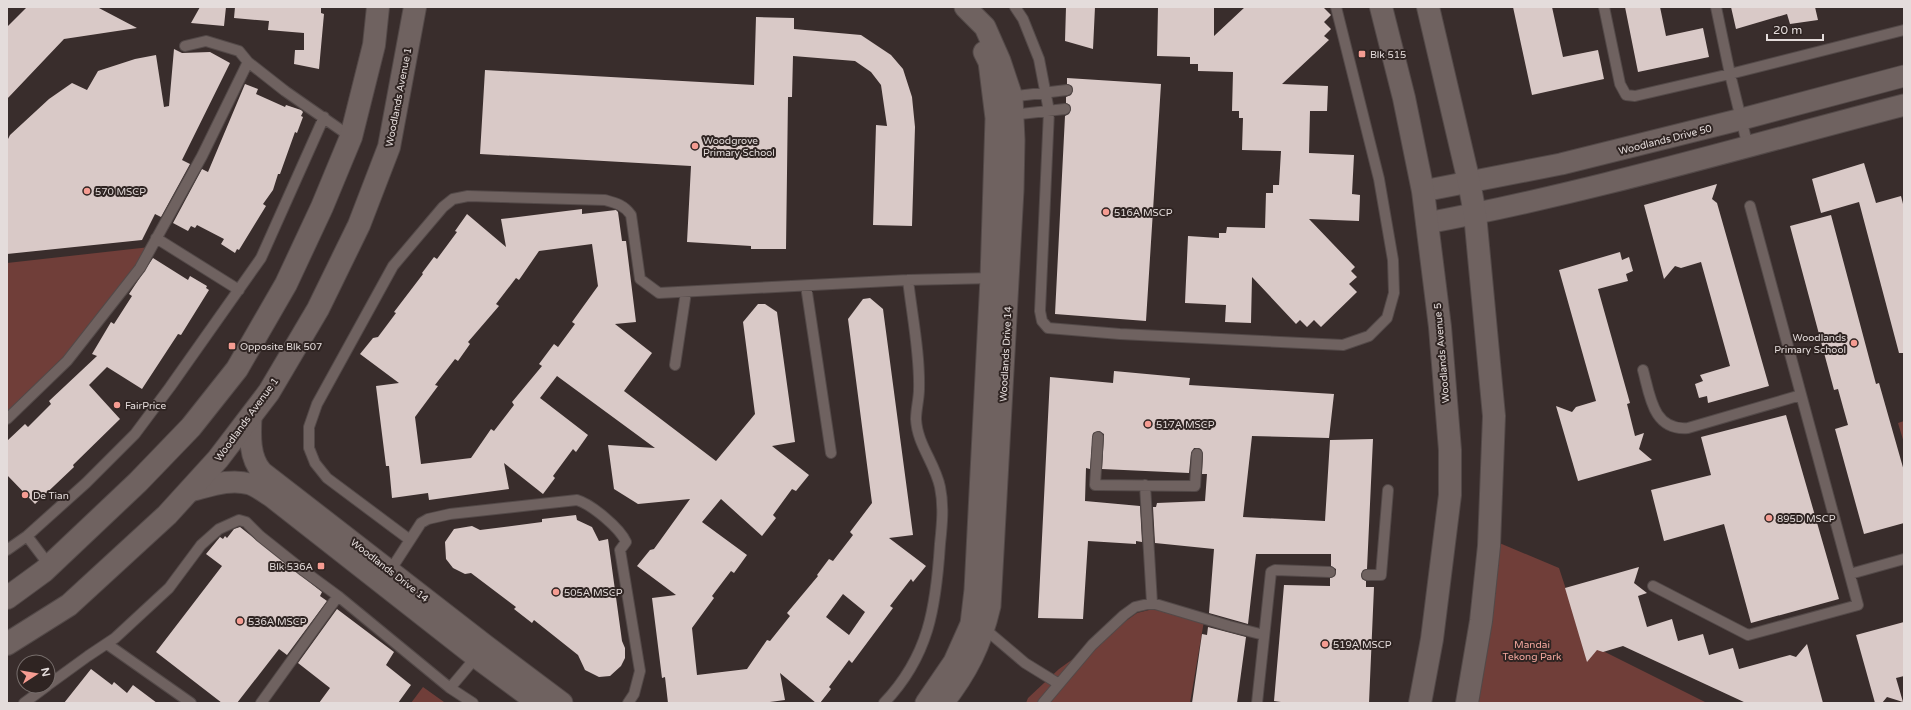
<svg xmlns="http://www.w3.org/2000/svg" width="1911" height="710" viewBox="0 0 1911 710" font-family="'Varela Round',sans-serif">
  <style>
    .green { fill: #703e39 }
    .building { fill: #d9c9c7; fill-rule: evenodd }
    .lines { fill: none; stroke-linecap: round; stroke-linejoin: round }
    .lane-casing { stroke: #534948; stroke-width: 12 }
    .street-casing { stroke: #534948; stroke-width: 23 }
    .secondary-casing { stroke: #534948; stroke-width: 24 }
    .lane { stroke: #6f6260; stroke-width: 10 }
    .street { stroke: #6f6260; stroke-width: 21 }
    .secondary { stroke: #6f6260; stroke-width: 22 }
    .poi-dot { fill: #f59c92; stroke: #2f2422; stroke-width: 1.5 }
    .labels { text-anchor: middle; stroke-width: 4; stroke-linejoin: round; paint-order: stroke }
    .poi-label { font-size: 10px; fill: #e4dcdb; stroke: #2f2422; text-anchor: start }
    .street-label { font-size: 10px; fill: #e4dcdb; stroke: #2f2422 }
    .park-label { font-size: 10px; fill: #f4a89f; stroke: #2f2422 }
  </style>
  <rect width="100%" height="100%" fill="#392d2c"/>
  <path class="green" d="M150 247 66 360 7 418V263Z
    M1904 421V443L1898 423Z
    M1490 539 1559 568 1583 641 1707 703H1467Z
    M1153 609 1204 621 1190 703H1026L1028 698 1059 669 1137 613Z
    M423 687 444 702 445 703H411Z"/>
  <path class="building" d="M27 7H97L137 28 64 39 7 99V27Z
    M200 7H226L224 26 191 23Z
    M235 7H321V13L324 14 319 69 294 64 295 50H304V33L268 30 269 21 234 18Z
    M1066 7H1095L1093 49 1065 41Z
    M1158 7H1214V36L1245 7H1323L1331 15 1324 22 1331 29 1324 36 1329 40 1282 84 1328 86 1327 111H1310L1309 153 1354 155 1352 194 1360 195 1359 221 1309 219 1355 267 1351 271 1357 277 1349 284 1357 292 1321 327 1314 320 1307 327 1300 320 1296 324 1252 277 1251 323 1225 322 1226 305 1185 303 1188 236 1219 238V233H1226L1227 227 1265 228 1266 193H1273V185H1279L1281 151 1242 150 1243 118H1239V111H1232L1233 72 1198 71V64H1190V57L1157 56Z
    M1513 7H1552L1563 57 1598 50 1604 79 1532 95Z
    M1625 7H1660L1666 36 1703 28 1709 57 1638 72Z
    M1731 7H1815L1818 20 1790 24 1787 14 1736 29Z
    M756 17 794 18V29L861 35 891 55 903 69 912 97 915 127 912 226 873 225 876 125 887 126 881 85 871 72 855 61 793 56 792 97H788L786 249H751V246L687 242 691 166 480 154 485 70 754 85Z
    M174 49 182 53 210 52 230 63 182 160 190 164 161 217 155 214 142 240 7 254V141L10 135 49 99 72 83 87 90 98 71 135 59 156 55 164 107 169 106Z
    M1067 78 1161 84 1146 321 1055 314 1065 116 1069 114 1071 109 1070 105 1066 103V97L1071 95 1073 90 1072 86 1067 84Z
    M245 84 258 89 256 94 285 107 286 105 301 110 303 112 301 116 303 117 297 133 295 132 280 174H278L273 190 263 204 266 206 239 250 237 249 235 253 221 244 224 239 197 225 195 228 191 226 188 231 173 223 202 169 208 172Z
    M1864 163 1876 203 1901 196 1904 208V353H1899L1859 202 1821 213 1812 179Z
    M1717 184 1712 199 1717 203 1769 386 1708 403 1707 396 1699 398 1695 384 1703 381 1700 375 1730 366 1701 262 1681 268 1675 266 1664 279 1644 205Z
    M582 209V214L616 210 618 212 622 241H626L636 322 615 324 652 353 624 391 716 461 755 414 743 322 758 304H765L777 312 795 442 772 446 809 475 796 491 792 489 773 515 776 518 762 536 721 499 702 522 747 555 734 573 731 571 712 596 714 598 692 628 697 675 747 669 767 640 770 641 790 616 787 613 818 576 817 575 829 559 833 561 853 535 850 532 872 503 848 319 863 299 870 298 883 309 913 535 889 538 926 566 913 582 911 579 890 606 893 608 852 663 849 660 829 687 831 689 820 703H816L780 673 785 700 762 703H668L665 677 662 678 652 598 676 595 637 566 650 550 654 549 690 499 638 504 614 489 608 445 655 448 557 376 540 398 588 435 576 452 573 449 553 476 555 478 543 494 504 463 509 489 429 500 428 493 392 498 389 466H386L376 386 399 383 360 354 373 338 378 337 396 313 394 312 423 274 422 273 434 257 437 259 457 232 455 231 467 214 506 247 501 219ZM592 244 598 286 572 322 575 324 558 347 554 344 539 364 542 366 512 402 514 405 494 431 491 429 471 458 421 464 415 417 438 386 435 385 455 359 458 361 470 344 468 342 499 306 496 304 516 278 519 280 539 251ZM843 594 865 612 849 635 826 617Z
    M1831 215 1876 384 1879 383 1904 471V523L1864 534 1835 429 1848 425 1838 389 1834 390 1790 226Z
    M1620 252 1622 260 1629 257 1633 271 1626 274 1628 281 1598 289 1630 403 1627 404 1635 436 1644 433 1639 449 1652 460 1578 481 1556 406 1572 412 1576 407 1596 401 1559 270Z
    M153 258 188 280 190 276 207 286 206 288 209 290 181 335 178 334 142 389 107 367 89 385 120 419 73 465 74 467 35 504 7 475V441L25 424 28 427 51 404 49 401 97 356 92 354 111 322 114 324 132 296 129 294Z
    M1114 371 1190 378 1189 385 1334 394 1329 438 1252 436 1243 517 1325 521 1330 440 1373 439 1367 569 1363 570 1361 575 1362 579 1366 581V587H1374L1369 703H1288L1274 701 1284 585 1330 586V578L1335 576 1336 572V569L1331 566V554H1256L1248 624 1209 613 1214 549 1155 543 1153 507H1156L1157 503 1205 501 1207 474H1202L1203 454 1201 449 1198 448H1194L1191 453 1189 473 1102 469 1104 434 1099 431 1093 433 1090 469 1086 468 1085 501 1140 506 1142 542 1136 541V544L1088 541 1083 619 1038 618 1050 377 1113 383Z
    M1786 415 1839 599 1751 623 1724 524 1664 541 1651 490 1711 475 1701 437Z
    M576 515 577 520 592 527 599 541 608 539 622 641 625 648V658L621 666 610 676 599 677 585 670 578 655 534 620 532 623 514 609 516 607 471 573 465 574 453 568 446 559 445 542 454 529 472 526 480 530 542 522V519Z
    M240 527 322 592 320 596 327 601 287 655 279 649 237 703H222L156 652 222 566 206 554 220 537 223 539 225 536 227 538 234 529Z
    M1639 567 1634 583 1647 593 1638 596 1647 627 1672 619 1678 641 1703 634 1709 655 1733 648 1739 669 1790 655 1796 657 1807 644 1823 703H1746L1623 646 1603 652 1597 650 1587 662 1565 588Z
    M337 609 394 652 386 665 411 685 398 703H319L330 688 298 663Z
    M1904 622V676L1896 678 1903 702 1887 697 1882 703H1875L1856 635Z
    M1208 627 1246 637 1237 703H1192L1202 634 1207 635Z
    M91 669 112 685 114 682 127 693 133 685 157 703H64Z"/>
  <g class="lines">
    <g class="lane-casing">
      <path id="lane" d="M1015 7 1023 19 1039 59 1049 111 1040 311 1042 321 1048 328 1120 334 1343 345 1369 336 1387 318 1394 293 1393 260 1379 179 1336 7
        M1604 7 1620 84 1626 95 1635 96 1730 74 1904 30
        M1716 7 1730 74 1748 147
        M185 46 206 41 239 51 248 62 285 91 351 137
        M1009 97 1067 90
        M1011 115 1065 109
        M156 238 239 290
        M806 286 831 453
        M675 365 686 292
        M1643 370C1650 396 1653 431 1688 428L1801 395
        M7 419 67 361 140 268 202 156 248 62
        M1098 437 1095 485 1195 486 1197 454
        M1145 485 1152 603
        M27 536 49 565
        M410 540 327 478 315 463 309 448V427L317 404 393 266 443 207 453 199 468 196 605 200C616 203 624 205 631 215L640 279 659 293 908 280 993 278
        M7 550 27 536 86 483 135 434 170 387 261 258 324 117
        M388 574 421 523 428 519 450 514 577 500C591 504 620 528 626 542L620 550 640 671 634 694 628 703
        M1850 574 1904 559
        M1367 575H1381L1388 490
        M1653 586 1748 635 1858 605 1750 206
        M981 629 992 635 1025 663 1059 684
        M107 644 191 703
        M48 685 88 656 115 638 169 588 201 545 219 529 239 520 246 522 260 536 304 571 338 596 450 688 473 703
        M450 688 477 656
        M24 703 47 686
        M261 703 338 596
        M884 703C929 656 936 607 940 544 942 525 944 506 940 487 935 463 917 444 916 419 916 409 919 399 919 389 920 354 912 315 908 280
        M1043 703 1092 645 1124 615 1135 607 1152 603 1229 626 1264 635
        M1257 703 1271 572 1275 570 1330 572"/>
    </g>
    <g class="street-casing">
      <path id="street" d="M1423 191 1561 164 1742 119 1904 76
        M1427 223C1588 193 1746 146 1904 105
        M251 417C250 435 249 458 262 472L485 645 562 703
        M190 491C210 486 230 478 250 484 258 487 266 493 272 497L476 657 538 703
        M926 703 954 662 971 624 975 590 991 278 996 118 989 62 984 52
        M943 703C967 672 981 645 990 606L1013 190 1014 140 1012 97 1000 61 985 27 965 7"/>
    </g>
    <g class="secondary-casing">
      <path id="secondary" d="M1381 7 1404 98 1423 191 1440 327 1450 450V495L1432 639 1420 703
        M1428 7 1469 182 1475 214 1494 416 1489 546 1481 621 1467 703
        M7 598 44 571 138 482 191 427 237 369 286 284 322 207 351 137 374 45 378 7
        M7 644 69 605 167 515 218 459 269 392 318 309 359 225 389 147 415 7"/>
    </g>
    <use href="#lane" class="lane"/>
    <use href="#street" class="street"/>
    <use href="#secondary" class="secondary"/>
  </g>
  <g class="poi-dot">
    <rect x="1358" y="50" width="8" height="8" rx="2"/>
    <circle cx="695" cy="146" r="4"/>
    <circle cx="87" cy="191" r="4"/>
    <circle cx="1106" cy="212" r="4"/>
    <circle cx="1854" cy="343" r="4"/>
    <rect x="228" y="342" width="8" height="8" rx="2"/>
    <circle cx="117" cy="405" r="4"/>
    <circle cx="1148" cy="424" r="4"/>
    <circle cx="25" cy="495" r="4"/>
    <circle cx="1769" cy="518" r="4"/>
    <rect x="317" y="562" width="8" height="8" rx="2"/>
    <circle cx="556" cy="592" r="4"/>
    <circle cx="240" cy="621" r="4"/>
    <circle cx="1325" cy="644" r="4"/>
  </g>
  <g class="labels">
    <g class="poi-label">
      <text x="1370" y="58">Blk 515</text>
      <text x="703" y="144">Woodgrove<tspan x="703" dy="12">Primary School</tspan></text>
      <text x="95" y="195">570 MSCP</text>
      <text x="1114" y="216">516A MSCP</text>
      <text x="1846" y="341" text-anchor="end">Woodlands<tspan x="1846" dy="12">Primary School</tspan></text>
      <text x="240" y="350">Opposite Blk 507</text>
      <text x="125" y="409">FairPrice</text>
      <text x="1156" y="428">517A MSCP</text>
      <text x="33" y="499">De Tian</text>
      <text x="1777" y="522">895D MSCP</text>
      <text x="313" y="570" text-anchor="end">Blk 536A</text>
      <text x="564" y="596">505A MSCP</text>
      <text x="248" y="625">536A MSCP</text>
      <text x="1333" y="648">519A MSCP</text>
    </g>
    <g class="street-label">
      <text transform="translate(398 97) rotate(-79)" y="4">Woodlands Avenue 1</text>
      <text transform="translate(1665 139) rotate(-14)" y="4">Woodlands Drive 50</text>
      <text transform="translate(1441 353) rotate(-95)" y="4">Woodlands Avenue 5</text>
      <text transform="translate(1005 354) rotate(-87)" y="4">Woodlands Drive 14</text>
      <text transform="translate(246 419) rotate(-54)" y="4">Woodlands Avenue 1</text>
      <text transform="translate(390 570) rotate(38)" y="4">Woodlands Drive 14</text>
    </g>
    <g class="park-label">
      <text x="1532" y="648">Mandai<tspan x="1532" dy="12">Tekong Park</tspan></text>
    </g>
  </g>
  <rect width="1911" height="710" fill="none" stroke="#e4dcdb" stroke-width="16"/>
  <g transform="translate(36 674) rotate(78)"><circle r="19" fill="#2f2422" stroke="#776e6c"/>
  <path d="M0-3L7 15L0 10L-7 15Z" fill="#f59c92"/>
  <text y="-6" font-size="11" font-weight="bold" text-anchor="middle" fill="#e4dcdb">N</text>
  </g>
  <path d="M1767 34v6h56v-6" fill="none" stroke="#e4dcdb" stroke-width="2"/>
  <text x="1773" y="34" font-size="12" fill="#e4dcdb" stroke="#2f2422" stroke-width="3" paint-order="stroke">20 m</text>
</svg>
